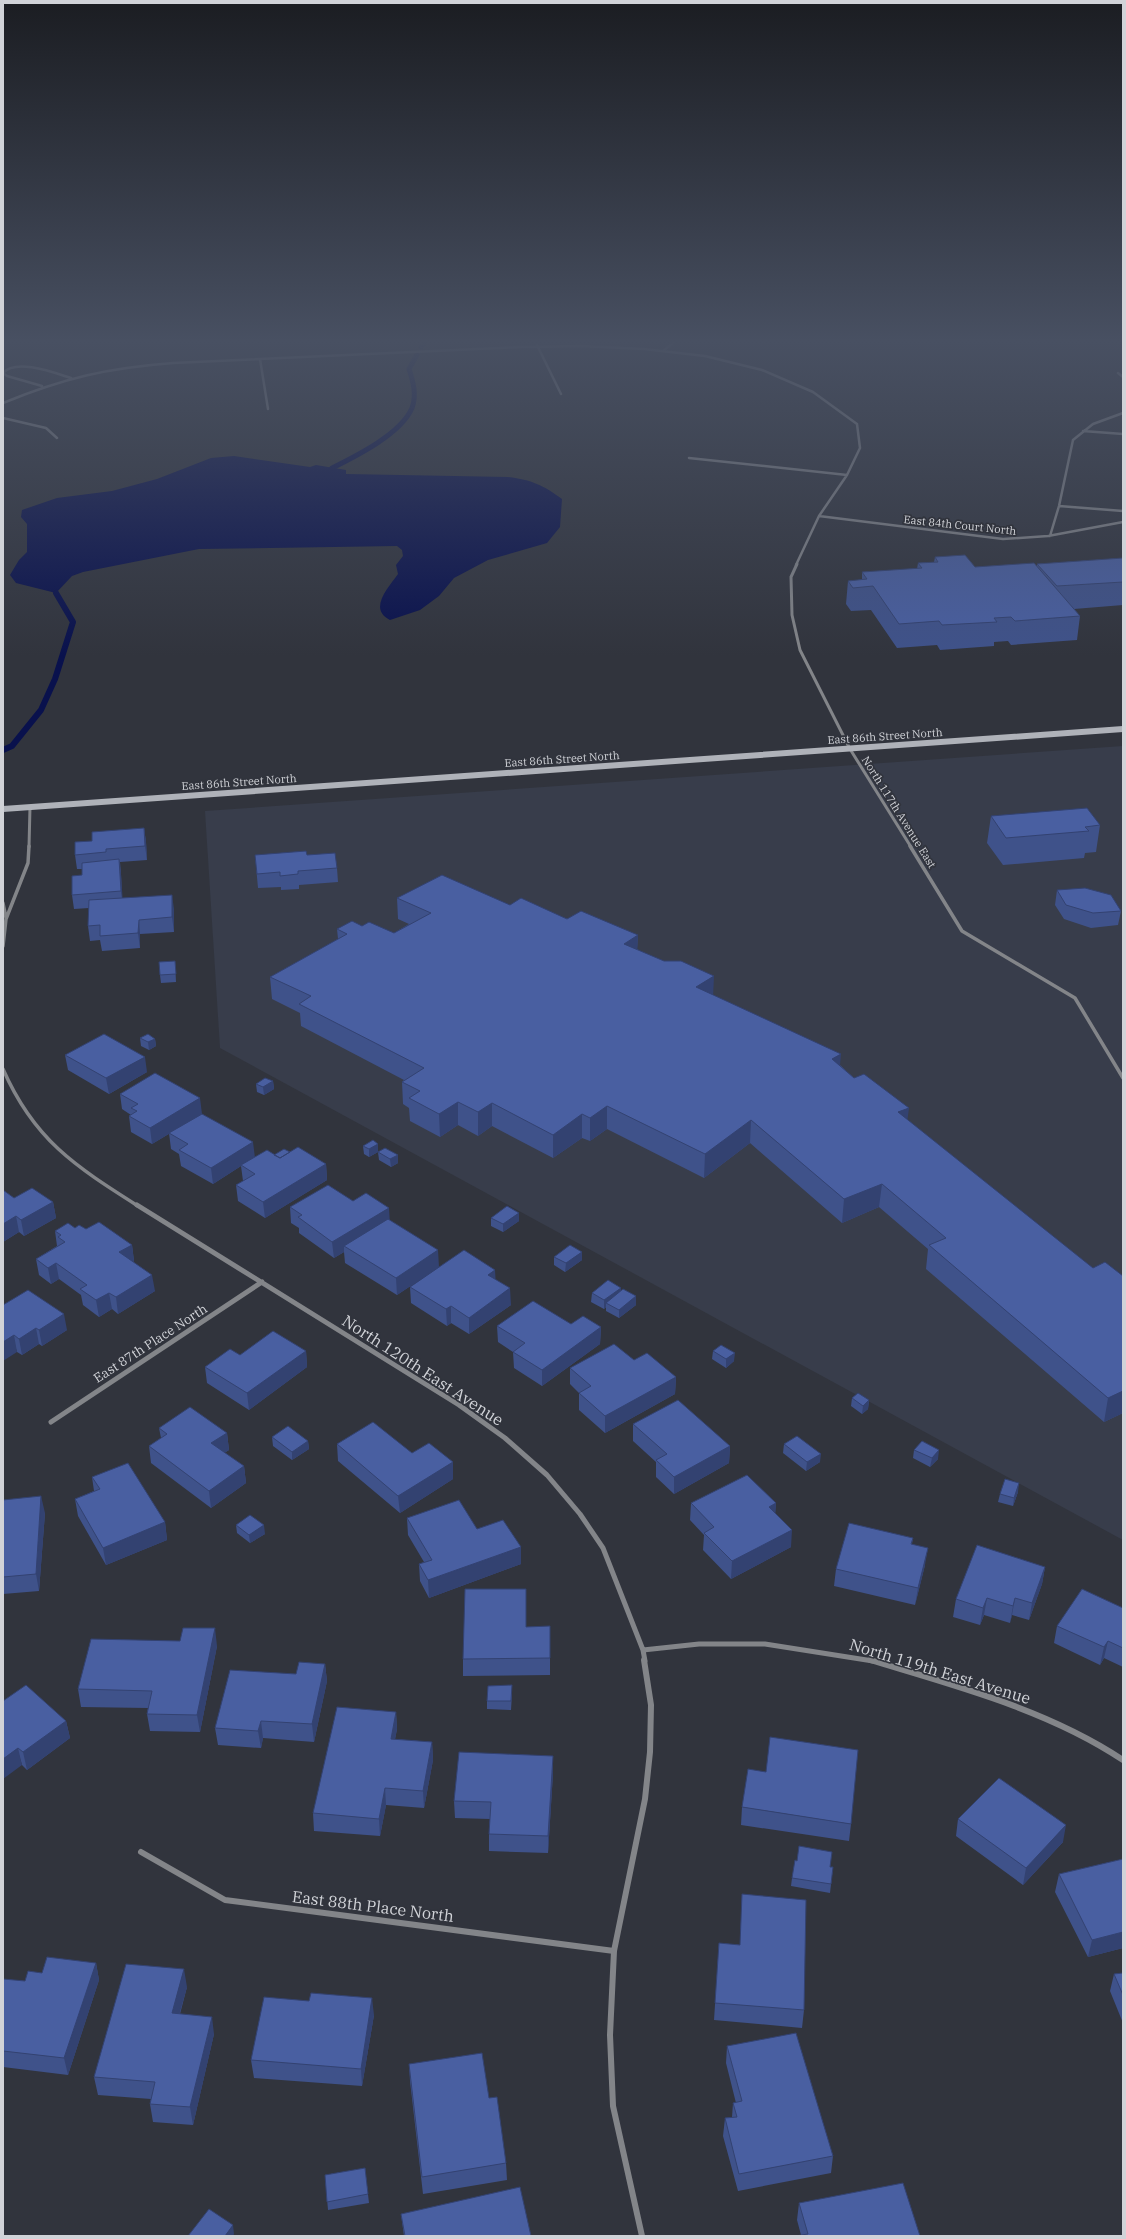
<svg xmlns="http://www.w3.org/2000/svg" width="1126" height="2239" viewBox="0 0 1126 2239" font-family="'IBM Plex Serif',serif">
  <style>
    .built { fill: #383d4b }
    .water { fill: #09114d }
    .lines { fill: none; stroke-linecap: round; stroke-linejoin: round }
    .stream-far1 { stroke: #09114d; stroke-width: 5 }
    .stream { stroke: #09114d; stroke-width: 6 }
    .minor-far4 { stroke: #838589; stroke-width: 2.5 }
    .minor-far3 { stroke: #838589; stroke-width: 3 }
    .minor-far2 { stroke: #838589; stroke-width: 3.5 }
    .minor-far1 { stroke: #838589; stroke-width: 5 }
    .minor { stroke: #838589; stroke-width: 6 }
    .secondary { stroke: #afb2b9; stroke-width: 6 }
    .wall { fill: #3f528a }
    .shaded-wall { fill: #334271 }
    .building { fill: #495fa1; stroke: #334271 }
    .labels { text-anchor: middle; stroke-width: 3.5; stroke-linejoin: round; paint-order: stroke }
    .far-street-label { font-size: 11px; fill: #d1d3d8; stroke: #31343d }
    .street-label { font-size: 13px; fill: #d1d3d8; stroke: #31343d }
    .near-street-label { font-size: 16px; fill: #d1d3d8; stroke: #31343d }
  </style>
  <rect width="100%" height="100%" fill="#31343d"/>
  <path class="built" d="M1123 746V1540L220 1048 205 811Z"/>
  <path class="water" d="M234 456 310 467 316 465 346 470V474L508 477C532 480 543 485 562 499L560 527 547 543 488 560 454 578 439 596 420 610 390 620C368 609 388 588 398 574L396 565 403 556 402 550 397 546 199 549 83 572 72 576 56 593 16 583 10 575 19 560 27 552V524L21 517 22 510 57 498 112 491 157 479 211 458Z"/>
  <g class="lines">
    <path class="stream-far1" d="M421 347 424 343
      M332 468C356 456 401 434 412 408 417 395 413 381 409 369L417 355"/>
    <path class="stream" d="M3 750 12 746 41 710 55 679 73 622 56 593"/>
    <path class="minor-far4" d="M537 345 561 394
      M663 351 673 343
      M260 359 268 409
      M1118 373 1123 377
      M42 386 7 376 3 373C16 358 55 373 71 378
      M3 403C64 378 107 368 173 363L520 347 582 346 644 349 705 356 762 370 813 392 857 424 860 448 847 475 819 516 796 565
      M3 418 46 428 57 438
      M1083 431 1123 434
      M689 458 847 475
      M1059 506 1123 511
      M819 516 1003 539 1048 536 1123 522
      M1050 536 1059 506 1073 440 1093 424 1123 413"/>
    <path class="minor-far3" d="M797 564 791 577 792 615 800 650 850 749 911 847
      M29 847 30 807"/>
    <path class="minor-far2" d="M910 846 962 931 1075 998 1123 1078
      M3 903 6 918
      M3 946 6 919 28 863 29 846
      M3 1069C34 1140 75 1166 138 1206"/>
    <path class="minor-far1" d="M137 1205 459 1405 505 1438 547 1475 580 1514 603 1548 643 1650 645 1661
      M51 1422 262 1282
      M643 1650 699 1644H765L873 1661"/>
    <path class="minor" d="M870 1660C956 1686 1048 1710 1123 1760
      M141 1852 225 1900 614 1951
      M642 2236 613 2106 610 2035 614 1951 645 1799 650 1752 651 1705 644 1660"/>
    <path class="secondary" d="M3 809 1123 729"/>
  </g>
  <path class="wall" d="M935 557 975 567 1037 566V564L1123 558V605L1074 609 1080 616 1077 640 1011 645 1008 641 994 642V646L940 650 937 645 897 648 871 610 851 611 846 604 848 581 862 580V572L917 569 918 563 934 562Z
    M991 816 1100 825 1096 852 1085 853 1084 858 1003 865 987 843Z
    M144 828 146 842 147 860 120 862 121 874 122 898 174 909V932L140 934V948L102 951 100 940 90 941 88 926 89 908 74 909 72 895 82 875V869H77L75 855 92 841Z
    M255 855H307L337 868 338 882 299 885V889L281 890V887L258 888Z
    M1057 890 1121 911 1118 925 1091 928 1064 919 1055 905Z
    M397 898 510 905 638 935 637 949 713 995 840 1065 854 1078 908 1120 1123 1413 1104 1422 926 1269 928 1249 879 1207 842 1223 750 1143 704 1178 607 1129 590 1141 582 1138 553 1158 492 1126 478 1136 458 1125 440 1137 410 1121 409 1108 403 1104 402 1082 404 1080 301 1026 300 1013 272 999 270 977 338 939 337 929 362 926 394 933 409 924 398 919Z
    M175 961 176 982 161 983 160 975Z
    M140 1038 155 1039 156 1046 149 1050 141 1046Z
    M65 1055 147 1072 109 1094 68 1070Z
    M273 1081 274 1089 264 1095 257 1092 256 1084Z
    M120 1094 202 1114 152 1144 131 1132 129 1116 131 1115 122 1109Z
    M169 1133 254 1157 290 1152 326 1164 327 1180 265 1218 238 1201 236 1185 243 1181 241 1166 213 1184 181 1166 179 1154 171 1149Z
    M378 1144V1152L369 1157 364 1154 363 1146Z
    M378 1152 398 1155V1163L391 1167 379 1160Z
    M3 1190 14 1198 53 1202 56 1218 24 1236 19 1232 3 1242Z
    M353 1201 390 1220 439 1267 397 1295 345 1263 344 1252 334 1258 299 1233V1228L291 1223 290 1207Z
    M491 1218 519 1221 503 1232 491 1226Z
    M75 1228 86 1229 132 1245 134 1261 133 1262 155 1291 118 1314 112 1309 99 1317 83 1305 81 1295 59 1279 51 1284 39 1275 36 1259 57 1246 55 1231Z
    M554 1257 582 1260 565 1272 554 1265Z
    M496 1280 511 1305 469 1334 451 1323 447 1326 411 1303 410 1287Z
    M621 1291 636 1296V1305L619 1318 606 1311V1307L604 1309 591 1302 592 1293Z
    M3 1305 67 1330 42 1346 39 1344 22 1355 17 1352Z
    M571 1324 601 1327 600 1344 542 1386 514 1368 513 1352 498 1342 497 1326Z
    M306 1351 307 1367 249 1410 207 1383 205 1367 240 1355Z
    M713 1351 734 1361 726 1368 712 1359Z
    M634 1360 676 1377 675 1394 605 1433 579 1410V1393L570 1384V1368Z
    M852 1398 869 1400 868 1409 862 1414 851 1406Z
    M633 1424 730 1446 729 1463 674 1494 656 1477V1462L633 1441Z
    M159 1428 227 1433 229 1450 224 1453 244 1466 246 1483 211 1508 151 1463 149 1446 161 1438Z
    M272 1437 308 1441 309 1449 292 1460 273 1446Z
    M337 1444 412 1453 453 1479 400 1513 338 1461Z
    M784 1444 820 1462 806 1471 783 1453Z
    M914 1450 938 1459 930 1467 913 1458Z
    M92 1477 165 1522 167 1540 106 1565 78 1516 75 1499 94 1491Z
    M1018 1492 1013 1506 998 1502 1000 1494Z
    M3 1500 45 1513 39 1591 3 1594Z
    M691 1503H776L775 1513 791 1547 731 1579 703 1550 704 1535 690 1520Z
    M407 1518 477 1529 521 1547V1564L429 1598 420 1581 419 1564 424 1562 408 1535Z
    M236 1525 265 1534 250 1543 237 1533Z
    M913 1538 912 1544 925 1565 915 1605 834 1586 836 1569Z
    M1045 1567 1042 1584 1029 1620 1012 1615 1010 1623 984 1615 980 1625 953 1617 956 1599Z
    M1123 1608V1667L1104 1658 1100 1665 1054 1643 1057 1626Z
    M550 1626V1675L463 1676V1659Z
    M217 1646 200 1732 150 1731 147 1714 148 1708 81 1707 78 1689Z
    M325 1664 327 1681 314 1742 263 1738 261 1748 218 1745 215 1728 296 1674Z
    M512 1694 511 1710 487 1709V1701Z
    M3 1701 66 1721 70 1738 27 1770 22 1765Z
    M396 1712 397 1729 395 1739 432 1742 433 1760 424 1808 386 1805 380 1836 314 1831 313 1813Z
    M553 1756V1773L548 1853 489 1851V1834L490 1819 455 1818 454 1801Z
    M742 1807 851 1824 849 1841 741 1825Z
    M958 1819 1063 1842 1023 1885 956 1836Z
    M1123 1859V1948L1088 1957 1055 1892 1059 1874Z
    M830 1867H833L830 1893 791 1886 792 1878Z
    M742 1894 804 2010 802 2028 714 2020 719 1943 740 1945Z
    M96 1963 99 1980 68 2075 3 2067V1979L25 1981 42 1973Z
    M1123 1973V2023L1110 1991 1114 1974Z
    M187 1987 180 2014 214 2034 193 2125 153 2122 150 2104 151 2099 98 2095 94 2077Z
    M374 2015 362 2086 254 2078 251 2060Z
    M727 2046 833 2156 831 2173 738 2191 723 2136 725 2118 732 2117 733 2103H736L726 2063Z
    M409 2064 506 2163 507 2180 423 2194 410 2081Z
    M365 2168 369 2203 328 2210 325 2175Z
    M799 2203 920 2236 801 2235 797 2220Z
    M401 2214 531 2236H404Z"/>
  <path class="shaded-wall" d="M144 828 146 842 147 860 145 846Z
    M119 859 121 874 123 905 121 891Z
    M172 895 174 909V932L172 917Z
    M139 920 140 934V948L138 933Z
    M638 935 637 957 624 944Z
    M714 976 713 998 696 987Z
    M155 1039 156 1046 149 1050 148 1042Z
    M841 1054 839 1077 832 1059Z
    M145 1057 147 1072 109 1094 106 1078Z
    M273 1081 274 1089 264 1095 263 1087Z
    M200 1098 202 1114 152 1144 150 1128Z
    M458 1102V1125L440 1137 439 1114Z
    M492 1103V1126L478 1136V1112Z
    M607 1106V1129L590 1141V1118Z
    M909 1108 906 1131 898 1112Z
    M582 1114V1138L553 1158V1135Z
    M751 1120 750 1143 704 1178 705 1154Z
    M253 1142 255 1158 241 1165V1166L213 1184 211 1168Z
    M378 1144V1152L369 1157V1149Z
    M398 1155V1163L391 1167 390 1159Z
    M326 1164 327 1180 265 1218 263 1202Z
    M882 1184 879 1207 842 1223 844 1199Z
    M53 1202 56 1218 24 1236 21 1220Z
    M389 1208 390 1224 344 1246V1252L334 1258 332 1242Z
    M519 1213V1221L503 1232V1224Z
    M16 1216 19 1232 3 1242V1224Z
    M132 1245 134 1261 121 1268 119 1252Z
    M438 1250 439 1267 397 1295 396 1278Z
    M582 1252V1260L565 1272 566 1263Z
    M56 1263 59 1279 51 1284 48 1268Z
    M495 1270 496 1286 488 1275Z
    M152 1275 155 1291 118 1314 116 1297Z
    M510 1288 511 1305 469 1334V1318Z
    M621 1288V1296L606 1303V1307L604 1309V1300Z
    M109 1293 112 1309 99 1317 96 1300Z
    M636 1296V1305L619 1318V1310Z
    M451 1306V1323L447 1326 446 1309Z
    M64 1314 67 1330 42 1346 39 1330Z
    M601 1327 600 1344 542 1386V1370Z
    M36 1328 39 1344 22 1355 19 1339Z
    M14 1335 17 1352 3 1361V1342Z
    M306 1351 307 1367 249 1410 247 1393Z
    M735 1353 734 1361 726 1368V1359Z
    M676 1377 675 1394 605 1433V1416Z
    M1123 1391V1413L1104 1422 1108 1398Z
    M869 1400 868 1409 862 1414 863 1406Z
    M227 1433 229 1450 213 1460 211 1443Z
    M308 1441 309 1449 292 1460V1452Z
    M730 1446 729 1463 674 1494V1477Z
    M939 1450 938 1459 930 1467 932 1458Z
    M821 1454 820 1462 806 1471 807 1462Z
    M453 1462V1479L400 1513 398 1496Z
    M244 1466 246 1483 211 1508 209 1491Z
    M1019 1483 1018 1492 1013 1506 1014 1498Z
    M41 1496 45 1513 39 1591 36 1574Z
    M776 1503 775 1520 769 1507Z
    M165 1522 167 1540 106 1565 103 1548Z
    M264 1525 265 1534 250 1543 249 1535Z
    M792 1530 791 1547 731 1579 732 1561Z
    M521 1547V1564L429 1598 428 1580Z
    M928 1548 925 1565 915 1605 918 1588Z
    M1045 1567 1042 1584 1029 1620 1032 1603Z
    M987 1598 984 1615 980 1625 983 1608Z
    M1015 1598 1012 1615 1010 1623 1013 1606Z
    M215 1628 217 1646 200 1732 197 1715Z
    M1108 1641 1104 1658 1100 1665 1104 1647Z
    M325 1664 327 1681 314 1742 312 1724Z
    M396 1712 397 1729 392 1756 391 1739Z
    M66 1721 70 1738 27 1770 23 1752Z
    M261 1721 263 1738 261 1748 258 1731Z
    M432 1742 433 1760 424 1808 423 1791Z
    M18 1748 22 1765 3 1779V1759Z
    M553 1756V1773L548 1853V1836Z
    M385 1788 386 1805 380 1836 379 1819Z
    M1066 1825 1063 1842 1023 1885 1026 1868Z
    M1123 1932V1948L1088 1957 1092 1940Z
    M96 1963 99 1980 68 2075 64 2058Z
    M184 1969 187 1987 175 2030 172 2013Z
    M372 1998 374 2015 362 2086 361 2069Z
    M212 2017 214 2034 193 2125 190 2107Z
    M233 2225 234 2234 233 2236H225Z"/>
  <path class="building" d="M965 555 975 567 1034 563 1080 616 1015 621 1011 617 994 618 997 622 942 625 939 621 899 624 873 586 853 588 848 581 867 579 862 572 922 568 918 563 938 562 935 557Z
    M1123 558V582L1057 586 1037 564Z
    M1087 808 1100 825 1085 827 1089 831 1006 838 991 816Z
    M144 828 145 846 106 849V852L75 855V842L92 841V832Z
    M306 851 307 855 335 853 337 868 298 871V874L280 876V872L257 874 255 855Z
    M119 859 121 891 72 895V876L82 875V863Z
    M442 875 510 905 521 898 567 919 581 911 638 935 624 944 664 961H681L714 976 696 987 841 1054 832 1059 854 1078 864 1074 909 1108 898 1112 1093 1268 1105 1262 1123 1276V1391L1108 1398 929 1245 946 1238 882 1184 844 1199 751 1120 705 1154 607 1106 590 1118 582 1114 553 1135 492 1103 478 1112 458 1102 439 1114 409 1098 420 1091 402 1082 424 1068 299 1004 311 996 270 977 347 934 337 929 352 921 362 926 369 922 394 933 431 913 397 898Z
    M1085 888 1111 895 1121 911 1093 913 1066 905 1057 890Z
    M172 895V917L139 920 138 933 100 936V925L88 926 89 900Z
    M175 961 176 974 160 975 159 962Z
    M104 1034 145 1057 106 1078 65 1055Z
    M148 1034 155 1039 148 1042 140 1038Z
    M155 1073 200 1098 150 1128 129 1116 137 1111 131 1108 138 1104 120 1094Z
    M265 1078 273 1081 263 1087 256 1084Z
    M202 1114 253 1142 211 1168 179 1150 188 1144 169 1133Z
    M373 1140 378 1144 369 1149 363 1146Z
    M298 1147 326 1164 263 1202 236 1185 255 1174 241 1165 267 1150 280 1158Z
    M385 1148 398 1155 390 1159 378 1152Z
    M284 1149 290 1152 280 1158 274 1155Z
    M328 1185 353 1201 366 1193 389 1208 332 1242 298 1217 302 1215 290 1207Z
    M32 1188 53 1202 21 1220 16 1216 3 1224V1190L14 1198Z
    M507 1206 519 1213 503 1224 491 1218Z
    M388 1219 438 1250 396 1278 344 1246Z
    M99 1222 132 1245 119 1252 152 1275 116 1297 109 1293 96 1300 80 1289 87 1285 56 1263 48 1268 36 1259 65 1242 58 1237 61 1235 55 1231 68 1223 75 1228 79 1225 86 1229Z
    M570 1245 582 1252 566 1263 554 1257Z
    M464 1250 495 1270 488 1275 510 1288 469 1318 451 1306 446 1309 410 1287Z
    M608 1280 621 1288 604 1300 592 1293Z
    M623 1289 636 1296 619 1310 606 1303Z
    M28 1290 64 1314 39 1330 36 1328 19 1339 14 1335 3 1342V1305Z
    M533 1301 571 1324 583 1316 601 1327 542 1370 513 1352 525 1343 497 1326Z
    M273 1331 306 1351 247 1393 205 1367 230 1349 240 1355Z
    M614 1344 634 1360 647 1353 676 1377 605 1416 579 1393 591 1386 570 1368Z
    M721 1345 735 1353 726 1359 713 1351Z
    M858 1393 869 1400 863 1406 852 1398Z
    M678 1400 730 1446 674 1477 656 1460 667 1454 633 1424Z
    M190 1407 227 1433 211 1443 244 1466 209 1491 149 1446 167 1434 159 1428Z
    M373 1422 412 1453 429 1443 453 1462 398 1496 337 1444Z
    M288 1426 308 1441 292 1452 272 1437Z
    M797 1436 821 1454 807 1462 784 1444Z
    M922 1441 939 1450 932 1458 914 1450Z
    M128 1463 165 1522 103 1548 75 1499 100 1489 92 1477Z
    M747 1475 776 1503 769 1507 792 1530 732 1561 704 1533 714 1527 691 1503Z
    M1005 1479 1019 1483 1014 1498 1000 1494Z
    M41 1496 36 1574 3 1577V1500Z
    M459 1500 477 1529 503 1520 521 1547 428 1580 419 1564 432 1560 407 1518Z
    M250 1515 264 1525 249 1535 236 1525Z
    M849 1523 913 1538 911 1544 928 1548 918 1588 836 1569Z
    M977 1545 1045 1567 1032 1603 1015 1598 1013 1606 987 1598 983 1608 956 1599Z
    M465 1589H526V1627L550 1626V1658L463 1659Z
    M1082 1589 1123 1608V1648L1108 1641 1104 1647 1057 1626Z
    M183 1628H215L197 1715 147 1714 152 1691 78 1689 91 1639 180 1641Z
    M299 1662 325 1664 312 1724 261 1721 258 1731 215 1728 230 1670 296 1674Z
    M26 1685 66 1721 23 1752 18 1748 3 1759V1701Z
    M512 1685 511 1701H487L488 1686Z
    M337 1707 396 1712 391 1739 432 1742 423 1791 385 1788 379 1819 313 1813Z
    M770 1737 858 1750 851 1824 742 1807 748 1769 766 1772Z
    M459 1752 553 1756 548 1836 489 1834 491 1802 454 1801Z
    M999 1778 1066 1825 1026 1868 958 1819Z
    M799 1846 832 1852 830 1867H833L831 1884 792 1878 795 1860 797 1861Z
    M1123 1859V1932L1092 1940 1059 1874Z
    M742 1894 806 1900 804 2010 715 2003 719 1943 740 1945Z
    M47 1957 96 1963 64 2058 3 2051V1979L25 1981 28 1971 42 1973Z
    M126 1964 184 1969 172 2013 212 2017 190 2107 150 2104 155 2082 94 2077Z
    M1123 1973V1995L1114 1974Z
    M311 1993 372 1998 361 2069 251 2060 264 1997 309 2001Z
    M796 2033 833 2156 739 2174 725 2118 737 2117 733 2103 742 2101 727 2046Z
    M482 2053 489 2098 497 2097 506 2163 422 2177 409 2064Z
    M365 2168 368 2194 327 2202 325 2175Z
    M903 2183 920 2236H795L808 2234 799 2203Z
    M520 2187 531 2236H405L401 2214Z
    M209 2209 233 2225 225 2236H188Z"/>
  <linearGradient id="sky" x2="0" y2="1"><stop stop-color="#1b1d22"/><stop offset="0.52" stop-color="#485062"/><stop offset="1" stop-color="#485062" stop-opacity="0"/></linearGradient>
  <rect width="1126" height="656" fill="url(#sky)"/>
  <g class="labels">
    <g class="far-street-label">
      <text transform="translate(960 525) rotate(6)" y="4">East 84th Court North</text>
      <text transform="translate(885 736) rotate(-4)" y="4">East 86th Street North</text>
      <text transform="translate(562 759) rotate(-4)" y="4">East 86th Street North</text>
      <text transform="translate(239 782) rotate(-4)" y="4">East 86th Street North</text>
      <text transform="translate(899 812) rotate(58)" y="4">North 117th Avenue East</text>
    </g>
    <g class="street-label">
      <text transform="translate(150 1343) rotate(-33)" y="5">East 87th Place North</text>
    </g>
    <g class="near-street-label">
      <text transform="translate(423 1370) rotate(33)" y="6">North 120th East Avenue</text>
      <text transform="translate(940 1671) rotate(17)" y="6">North 119th East Avenue</text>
      <text transform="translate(373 1906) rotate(7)" y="6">East 88th Place North</text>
    </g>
  </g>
  <rect width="1126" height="2239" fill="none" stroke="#d1d3d8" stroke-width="8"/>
</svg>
